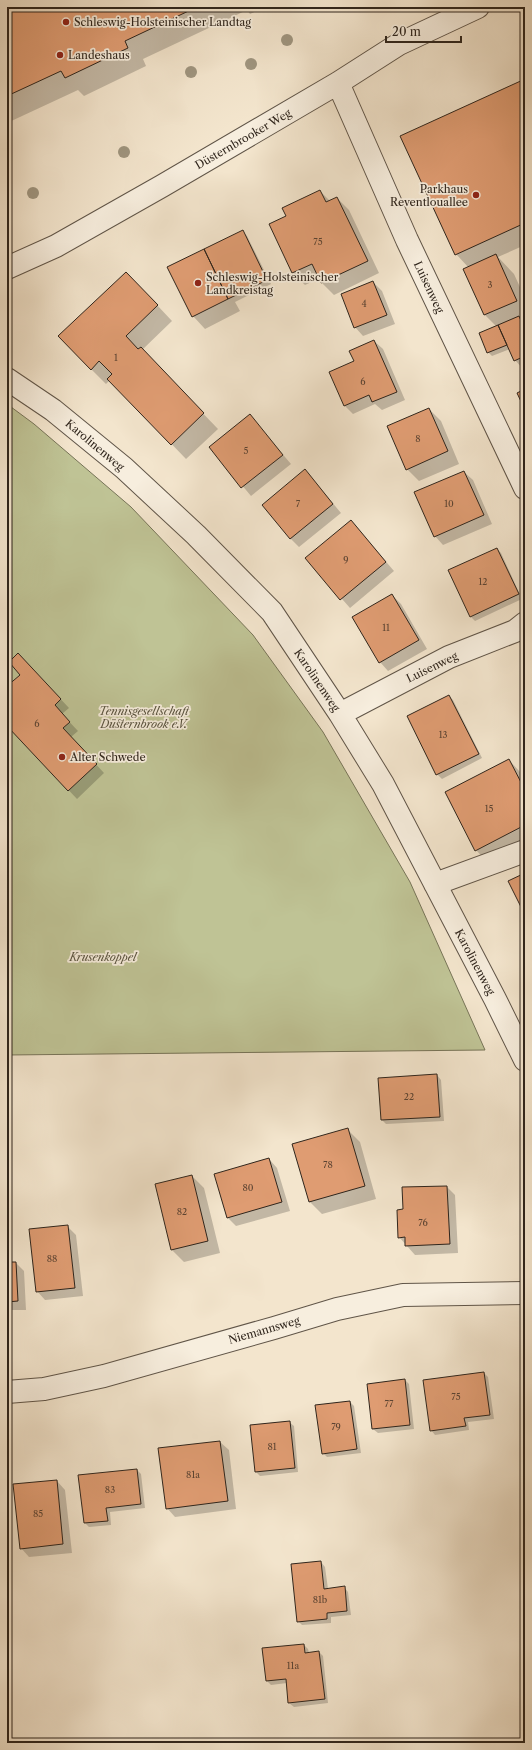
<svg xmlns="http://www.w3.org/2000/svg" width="532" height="1750" viewBox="0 0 532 1750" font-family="'Libre Caslon Text',serif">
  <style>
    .green { fill: #bfc395; stroke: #777458 }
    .shadow { fill: #0003 }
    .building { fill: #df9c72; stroke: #2f251c }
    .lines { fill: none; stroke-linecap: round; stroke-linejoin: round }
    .minor-casing { stroke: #605548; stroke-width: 24 }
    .minor { stroke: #f7eede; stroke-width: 22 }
    .tree { fill: #9f957f }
    .poi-dot { fill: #8f2418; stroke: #f7eede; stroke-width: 1.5 }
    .labels { text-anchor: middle; stroke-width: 3.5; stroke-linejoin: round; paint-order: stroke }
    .number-label { font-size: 9px; fill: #5b4332 }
    .poi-label { font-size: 11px; fill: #2f251c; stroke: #f7eede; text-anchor: start }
    .street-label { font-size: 11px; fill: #2f251c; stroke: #f7eede }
    .park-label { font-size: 11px; font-style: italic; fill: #5a5440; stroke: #f7eede }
  </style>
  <rect width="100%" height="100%" fill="#f3e5cd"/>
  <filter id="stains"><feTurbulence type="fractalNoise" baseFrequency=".005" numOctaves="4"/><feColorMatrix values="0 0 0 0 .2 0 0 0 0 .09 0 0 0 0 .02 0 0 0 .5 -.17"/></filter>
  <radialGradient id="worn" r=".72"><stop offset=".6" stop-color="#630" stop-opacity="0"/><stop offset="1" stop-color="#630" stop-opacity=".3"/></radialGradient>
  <path class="green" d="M7 404 34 424 131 507 253 635 323 732 410 882 485 1050 7 1055Z"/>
  <path class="shadow" d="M7 7H265L250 14 247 10 143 59 146 66 84 96 78 90 7 123Z
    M525 80V245L498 257 514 274 525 298V368L523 369 515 360 510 349 492 356 488 352 496 326 485 315 469 268 456 254Z
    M320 191 330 201 337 198 349 210 379 273 334 295 322 283 320 278 305 285 293 273 270 224 287 216Z
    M242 231 247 236 271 284 235 302 240 311 205 329 193 316Z
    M373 282 382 291 395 324 363 336 355 327Z
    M141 288 172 321 142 350 218 429 186 459 110 380 106 384 91 369Z
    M374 341 383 349 405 400 382 410 375 404 353 414 344 405 355 362Z
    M429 409 441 421 459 464 419 481 407 469Z
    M250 416 291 464 251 496 211 448Z
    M305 470 341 513 299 547 290 538Z
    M464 472 473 480 492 524 443 545 435 536Z
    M351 521 394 571 350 608 306 558Z
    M497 549 501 553 522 599 475 621 471 617Z
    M392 595 401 604 427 649 388 671 380 662Z
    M27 663 69 708 62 714 78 731 71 737 104 773 77 799 7 725V688L21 675Z
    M449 696 453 700 482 758 442 779 437 774 409 716Z
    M509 760 521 773 525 780V843L488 863 476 850Z
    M437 1075 441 1080 444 1121 386 1124 382 1120Z
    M347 1129 360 1142 376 1199 322 1214 310 1202 293 1145Z
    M269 1159 277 1168 290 1211 236 1226 228 1218 215 1175Z
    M192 1176 204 1188 220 1253 184 1262 172 1250 156 1184Z
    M447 1187 455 1195 458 1253 415 1255 399 1237 404 1210Z
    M67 1226 76 1235 83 1296 45 1300 37 1291Z
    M7 1263H16L24 1271 26 1310H7Z
    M484 1373 488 1377 494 1419 468 1422 469 1430 435 1435 431 1430Z
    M405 1380 409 1384 414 1429 378 1433 373 1429Z
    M350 1402 354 1406 361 1453 327 1457 323 1453Z
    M289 1422 294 1426 298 1472 260 1476 256 1472Z
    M220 1442 229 1450 236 1509 175 1517 167 1508Z
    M137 1470 141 1474 145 1508 110 1512 111 1525 89 1527 85 1523Z
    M57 1481 65 1490 72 1553 29 1557 21 1548Z
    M321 1562 325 1567 328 1589 344 1587 348 1592 351 1615 331 1617V1623L302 1625 298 1621Z
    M304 1645 308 1649 309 1653 319 1652 323 1656 328 1703 294 1707 289 1703 287 1683 271 1685 267 1681Z"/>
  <path class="building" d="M7 7H197L125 41 128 48 65 78 61 71 7 96Z
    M525 79V223L455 255 400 136Z
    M320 190 326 202 337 197 368 261 321 283 312 264 292 273 269 224 286 216 282 208Z
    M243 230 267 280 228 299 204 249Z
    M204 249 228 299 192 317 167 267Z
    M496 254 517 301 484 315 463 269Z
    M126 272 158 305 126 336 138 349 141 347 204 413 171 445 107 379 112 374 99 361 91 370 58 336Z
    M373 281 387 315 354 328 341 294Z
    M519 316 525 330V356L514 361 498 325Z
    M498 325 507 345 487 353 479 333Z
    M374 340 397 392 372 402 369 395 344 406 329 372 354 361 349 351Z
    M525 389V410L517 393Z
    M429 408 448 451 406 470 387 426Z
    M250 414 283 455 241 488 209 447Z
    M305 469 333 504 290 539 262 505Z
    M464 471 484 515 434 537 414 492Z
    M351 520 386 562 340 600 305 558Z
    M497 548 519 594 470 617 448 570Z
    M392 594 419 640 379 663 352 617Z
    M18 653 61 699 55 705 70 722 63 728 97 764 68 791 7 726V686L20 675 9 662Z
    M449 695 479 754 436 775 407 716Z
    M509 759 525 790V825L475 851 445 792Z
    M525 873V915L508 881Z
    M437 1074 440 1117 381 1120 378 1078Z
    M348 1128 365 1186 309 1202 292 1144Z
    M269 1158 282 1202 227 1218 214 1174Z
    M192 1175 208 1241 171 1250 155 1184Z
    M447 1186 450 1244 405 1246V1237L398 1238 397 1210 403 1209 402 1187Z
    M68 1225 75 1288 36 1292 29 1229Z
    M7 1262H16L18 1301 7 1302Z
    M484 1372 490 1415 464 1418 466 1426 430 1431 423 1380Z
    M405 1379 410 1425 372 1429 367 1384Z
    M350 1401 357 1449 322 1454 315 1405Z
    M290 1421 295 1468 255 1472 250 1425Z
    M220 1441 228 1501 166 1509 158 1448Z
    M137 1469 141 1504 106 1508 108 1521 84 1523 78 1475Z
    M57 1480 63 1544 20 1549 13 1484Z
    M321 1561 324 1589 345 1586 347 1611 327 1613V1619L297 1622 291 1564Z
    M304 1644 305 1653 319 1651 325 1699 288 1703 286 1679 266 1681 262 1648Z"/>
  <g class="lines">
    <g class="minor-casing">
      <path id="minor" d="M338 83 407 240 525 488
        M7 268 56 246 162 186 338 83 399 44 478 7
        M7 379 53 410 124 468 196 535 272 612 340 714 383 784 495 999 525 1060
        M340 714 449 657 515 631 525 623
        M435 884 525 851
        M7 1392 44 1389 104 1376 274 1328 337 1309 403 1295 525 1293"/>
    </g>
    <use href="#minor" class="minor"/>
  </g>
  <g class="tree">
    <circle cx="287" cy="40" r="6"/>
    <circle cx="251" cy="64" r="6"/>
    <circle cx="191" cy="72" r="6"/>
    <circle cx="124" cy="152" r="6"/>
    <circle cx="33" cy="193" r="6"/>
  </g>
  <g class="poi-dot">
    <circle cx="66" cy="22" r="4"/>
    <circle cx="60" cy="55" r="4"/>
    <circle cx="476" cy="195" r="4"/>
    <circle cx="198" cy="283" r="4"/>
    <circle cx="62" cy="757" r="4"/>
  </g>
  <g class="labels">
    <g class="number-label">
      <text x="318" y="245">75</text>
      <text x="490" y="288">3</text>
      <text x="364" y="307">4</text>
      <text x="116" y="361">1</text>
      <text x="363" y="385">6</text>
      <text x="418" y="442">8</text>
      <text x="246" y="454">5</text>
      <text x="298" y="507">7</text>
      <text x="449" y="507">10</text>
      <text x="346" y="563">9</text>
      <text x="483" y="585">12</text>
      <text x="386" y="631">11</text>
      <text x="37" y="727">6</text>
      <text x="443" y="738">13</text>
      <text x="489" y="812">15</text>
      <text x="409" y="1100">22</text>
      <text x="328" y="1168">78</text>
      <text x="248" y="1191">80</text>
      <text x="182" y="1215">82</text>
      <text x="423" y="1226">76</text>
      <text x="52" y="1262">88</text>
      <text x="456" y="1400">75</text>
      <text x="389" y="1407">77</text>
      <text x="336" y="1430">79</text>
      <text x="272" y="1450">81</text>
      <text x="193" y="1478">81a</text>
      <text x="110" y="1493">83</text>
      <text x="38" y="1517">85</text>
      <text x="320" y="1603">81b</text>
      <text x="293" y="1669">11a</text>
    </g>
    <g class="poi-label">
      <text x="74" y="26">Schleswig-Holsteinischer Landtag</text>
      <text x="68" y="59">Landeshaus</text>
      <text x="468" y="193" text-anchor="end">Parkhaus<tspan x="468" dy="13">Reventlouallee</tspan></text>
      <text x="206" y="281">Schleswig-Holsteinischer<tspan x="206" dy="13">Landkreistag</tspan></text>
      <text x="70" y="761">Alter Schwede</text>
    </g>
    <g class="street-label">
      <text transform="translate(243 139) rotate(-30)" y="4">Düsternbrooker Weg</text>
      <text transform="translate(429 287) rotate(65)" y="4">Luisenweg</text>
      <text transform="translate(95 445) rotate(40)" y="4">Karolinenweg</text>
      <text transform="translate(432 667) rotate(-26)" y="4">Luisenweg</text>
      <text transform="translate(317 680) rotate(56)" y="4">Karolinenweg</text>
      <text transform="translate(475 962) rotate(62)" y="4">Karolinenweg</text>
      <text transform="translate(264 1330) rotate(-16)" y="4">Niemannsweg</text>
    </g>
    <g class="park-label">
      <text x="144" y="715">Tennisgesellschaft<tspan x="144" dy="13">Düsternbrook e.V.</tspan></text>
      <text x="103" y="961">Krusenkoppel</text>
    </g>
  </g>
  <rect width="532" height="1750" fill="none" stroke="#f3e5cd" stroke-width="24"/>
  <rect x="8" y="8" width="516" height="1734" fill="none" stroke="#2f251c" stroke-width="2"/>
  <rect x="12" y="12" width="508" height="1726" fill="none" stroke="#2f251c"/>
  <path d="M386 36v6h75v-6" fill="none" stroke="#2f251c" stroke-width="2"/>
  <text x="392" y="36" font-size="12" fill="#2f251c" stroke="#f7eede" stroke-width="3" paint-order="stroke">20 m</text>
  <rect width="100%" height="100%" filter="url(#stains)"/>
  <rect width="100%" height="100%" fill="url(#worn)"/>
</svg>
